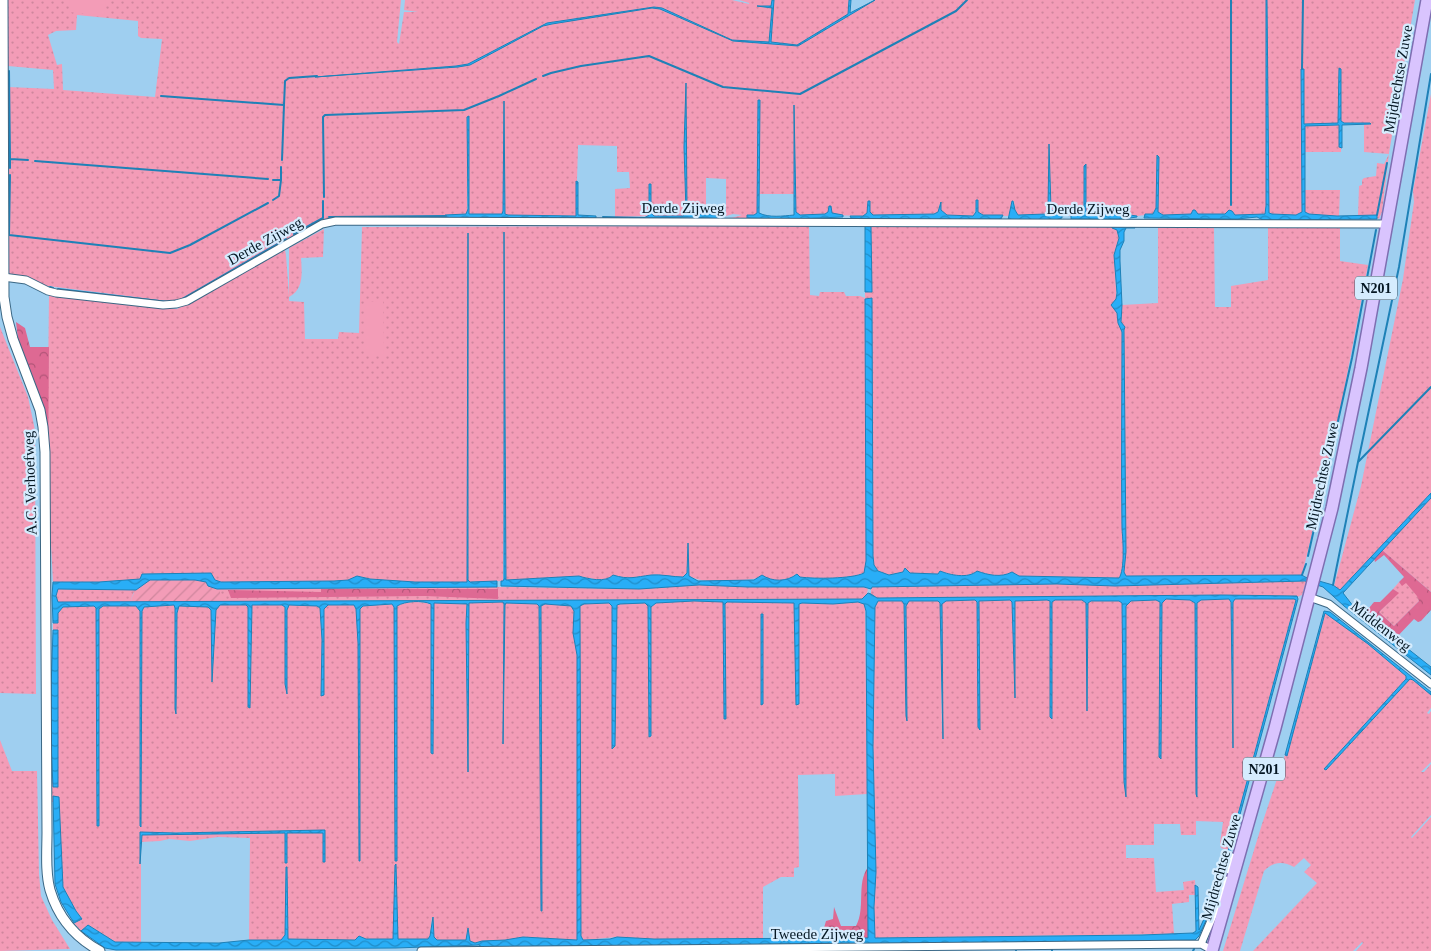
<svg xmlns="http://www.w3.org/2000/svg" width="1431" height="951" viewBox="0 0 1431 951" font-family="'Times New Roman',serif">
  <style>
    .grass { fill: url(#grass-dots); fill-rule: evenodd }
    .forest { fill: url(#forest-crowns) }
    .garden { fill: url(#garden-furrows) }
    .pitch { fill: #f39cb7 }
    .water { fill: url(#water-waves); stroke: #1e81b7; fill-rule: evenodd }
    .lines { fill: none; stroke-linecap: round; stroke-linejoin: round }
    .stream { stroke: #1e81b7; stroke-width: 2 }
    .minor-casing { stroke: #3b6784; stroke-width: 9 }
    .tertiary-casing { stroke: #3b6784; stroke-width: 11 }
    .primary-casing { stroke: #7e6eb1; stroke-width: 14 }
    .minor { stroke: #fff; stroke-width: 7 }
    .tertiary { stroke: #fff; stroke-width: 9 }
    .primary { stroke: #d9c4fe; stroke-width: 11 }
    .labels { text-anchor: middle; stroke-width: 4.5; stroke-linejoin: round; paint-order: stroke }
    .shield { fill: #d5ecfe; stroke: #435765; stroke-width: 1 }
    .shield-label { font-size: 14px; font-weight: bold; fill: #051723 }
    .street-label { font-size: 15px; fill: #051723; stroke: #d5ecfe }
  </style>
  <defs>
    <pattern id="grass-dots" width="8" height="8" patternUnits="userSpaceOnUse" patternTransform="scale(1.25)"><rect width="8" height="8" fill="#f39cb7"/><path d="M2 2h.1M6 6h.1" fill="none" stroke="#cf869d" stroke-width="1.8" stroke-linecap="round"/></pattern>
    <pattern id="forest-crowns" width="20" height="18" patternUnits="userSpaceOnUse" patternTransform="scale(1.25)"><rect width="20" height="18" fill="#de6993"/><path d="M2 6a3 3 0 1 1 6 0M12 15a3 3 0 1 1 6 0" fill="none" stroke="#b25578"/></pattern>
    <pattern id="garden-furrows" width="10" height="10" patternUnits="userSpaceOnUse" patternTransform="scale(1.25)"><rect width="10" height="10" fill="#f39cb7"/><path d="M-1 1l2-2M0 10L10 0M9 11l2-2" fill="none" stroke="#cf869d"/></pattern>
    <pattern id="water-waves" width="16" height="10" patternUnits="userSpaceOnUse" patternTransform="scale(1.25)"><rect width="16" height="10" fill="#29aef7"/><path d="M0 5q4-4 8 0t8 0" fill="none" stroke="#218dc8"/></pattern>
  </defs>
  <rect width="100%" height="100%" fill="#9fcff0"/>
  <path class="grass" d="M8 0H401L397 42 399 44 404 12H418L404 10 405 0H732L749 4V3L739 0H772L771 6H758L772 7 769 42 732 40 654 7 547 23 468 64 456 66 315 77 458 67 470 65 543 26 552 24 652 8 660 9 733 41 798 46 875 0H1266V206L1265 214 1260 215H1163L1158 212 1159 157 1157 155 1156 208 1153 214 1137 216 1120 212 1119 214 1091 215 1086 212 1085 165 1083 215 1071 214V216H1062V214H1055L1051 209 1049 147 1048 209 1045 214 1018 215 1015 210 1014 201H1012L1011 211 1008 216 983 215 978 212 977 200 974 216 947 215 941 210 940 203 938 212 934 214 873 215 870 212V201L868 202 867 213 863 216 835 215 832 213 831 206H829L828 212 825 214 800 215 796 213 794 106V194H759L760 100H758L757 213 754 215H747V218L773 219 724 220 742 215 733 214 726 216V179L706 178V215L689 214 687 212 686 106 684 147 686 212 683 216H654L651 213 650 184H649V216L615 217V189L630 188 629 172H617V146L578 145 576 216 507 215 505 214 504 102 503 211 502 214H469V117H467V214L445 215V218L321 220 182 299 167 301 48 286V288L23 276 11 275 7 272 8 87 54 89 53 70 8 66ZM77 15 138 21V36L141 38 162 39 155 97 63 90 62 64 57 65 48 35 56 31 76 30Z
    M774 0H849L848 14 797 45 771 43Z
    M1267 0H1415L1389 153 1382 212 1379 219 1377 218V215L1358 216 1359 186 1362 185V180L1364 178 1376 176 1377 163 1384 164 1389 154 1364 152V125L1370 124V123H1344L1341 121V69L1339 68 1338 123 1304 124V70L1301 69 1302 212 1296 215 1271 214 1269 213Z
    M1431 94V493L1340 591 1334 586 1361 486 1403 279 1414 202 1413 191Z
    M1339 125V147L1341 148V152H1305V126Z
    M1305 190H1340L1339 216 1309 214 1305 212Z
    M724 223 809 226 810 295 819 296 820 292H844L846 296H860L865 298V292L872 291 871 226 1112 225 1117 230 1119 238 1114 255 1118 323 1122 332C1122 398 1121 463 1122 529 1123 540 1125 570 1119 578L1019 576 1012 572C1001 578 989 575 977 571 968 579 951 575 940 571L938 574 910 573 905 568 903 572 889 575 878 571 874 565 873 556 871 299H865L866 561 864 573C852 579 814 579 800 577L796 574C789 580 779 581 770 580 766 580 763 578 759 578 740 581 705 585 689 576L688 543 687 573 683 577C673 577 661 574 651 575 635 577 629 580 613 575 605 584 590 577 579 577 571 576 561 578 552 579 537 580 521 582 505 580V232L503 581 470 582 468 580 469 233 468 582H415L370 579 357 576 348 580 334 581 221 582 215 580 211 573 142 574 140 579 99 582H53L47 471 49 295 177 309 285 250 286 255 289 296V248L324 229 323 257 301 258C302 273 304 289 289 297V301L304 302 305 339H338L339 332 359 333 362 227 688 226Z
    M1158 226 1214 227 1215 307H1231V286L1268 280V227H1340V261L1368 265 1333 448 1302 575 1126 577 1124 572 1126 552 1124 330 1125 327 1121 322 1122 305 1158 303Z
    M0 327 28 397 35 430 36 694 0 693Z
    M1431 498V592L1382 550Z
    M1306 581 1302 595 1297 597 1221 595 877 598 871 594V589L872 587 1057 584 1115 586Z
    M1399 582 1402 585 1406 582 1418 596 1419 601 1394 626 1379 612 1398 593 1393 589Z
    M699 585 748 587H864L868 589 866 597 862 599 220 601V589L405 588 432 586 639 589Z
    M57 589 133 590 134 592 131 599 133 602H58L56 596Z
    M1165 599 1190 600 1195 603 1197 796V603L1201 600 1229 599 1231 601 1233 745V602L1235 599H1294L1296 600 1228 850 1221 848 1220 843 1223 822 1196 821V835H1181L1180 824H1154V845H1126V858H1154L1156 892 1184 890 1183 882 1195 880 1196 895H1189V902L1172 904 1174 934 875 938 874 907 876 872 873 747 875 607 878 601H902L904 604 906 716 907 719 906 606 909 601H938L940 602 942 735V604L946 600H975L977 601 978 727 980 729 979 601 1010 600 1012 602 1015 696V601L1047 600 1050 601V716L1052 719V602L1055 600H1082L1086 603 1087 710 1088 603 1091 601H1119L1122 603 1124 782 1126 795 1125 606 1130 601 1156 600 1160 602 1161 758 1162 603Z
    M694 601 723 602 725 719H726L725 604 727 602 794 603 796 704H799V605L801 603 833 604 858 602 865 604 867 794 835 796V774L798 775 799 867 794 868V877H781L763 887V938L654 939 617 937 583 940 581 936 580 606 584 604 609 603 612 606 613 749 617 605 620 604 645 603 648 606 650 737 651 736V607L657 603Z
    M470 602H503L504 604 503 744 505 605 506 603 537 604 539 606 542 911 541 606 545 604H569L571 606 574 611 573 633 577 655V940L523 937 505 940 482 941 475 943 470 941 468 931 466 940H437L434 937 432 917 430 936 428 939H398L396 865H395L394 939H366L359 936 355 940H288L287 867H286L285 935 281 940H249L250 838 218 837 190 841 169 839 160 841 141 842V835L285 833V862H287V833H323V862H325V830L141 833V943L115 942 88 925 81 931 74 923 82 918 76 911 63 887 53 796 54 802H50V778L53 775V787H58V631L53 630V623H58V613L63 607 94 606 96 608 97 825 98 826 99 609 103 606H136L140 611 141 827 142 611 144 607 174 605 175 608 176 712 177 613 179 606 208 607 211 610 212 682 216 610 220 605H246L248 607 249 707 252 605H282L285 607 286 690 287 610 289 605 317 606 320 608 322 640 321 695H324V609L328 605H354L356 609 358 643 359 861 360 609 363 606 392 604 394 607 396 861 397 606C405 601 422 601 431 604V753L432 754 434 603H467L466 623 468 772 469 603Z
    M1325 613 1368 644 1406 676V679L1325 769 1326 770 1410 679 1413 680 1431 695V708L1427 713 1429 714 1431 711V762L1421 772H1424L1431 764V815L1411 837 1412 838 1431 817V951H1356L1363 943 1362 942 1353 951H1253L1317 883 1304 872 1311 865 1304 858 1294 867C1283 861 1274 861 1264 871L1240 951H1223L1262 824 1285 755H1287Z
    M0 740 12 771H37L39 874 41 896 52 920 70 949 0 951Z"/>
  <path class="forest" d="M16 322 25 328 30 347H49L48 471 46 438 19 348Z
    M1382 550 1431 592V610L1421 621 1418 622 1414 619 1395 639 1364 614 1374 602H1380L1393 589 1399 593 1379 612 1394 626 1419 601 1417 596 1406 583 1402 586 1399 582 1404 577 1384 555 1375 562 1374 558Z
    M321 589H498V599L425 596 231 598 228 590 321 592Z
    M868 867V938H821L826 921 833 919 834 907 841 926H856C866 908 856 884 868 867Z"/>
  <path class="garden" d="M149 580C165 579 191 576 206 582 211 584 214 588 220 589V601L133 602 131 599 134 593 133 590H136Z"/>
  <path class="pitch" d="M70 0H106L104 16 69 12Z
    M383 301 384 354H366V302Z"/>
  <path class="water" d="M772 0H774L771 42 797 45 848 14 849 0H851L850 13 875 0 798 46 733 41 660 9 652 8 552 24 543 26 470 65 458 67 315 77 456 66 468 64 547 23 654 7 662 8 732 40 769 42 772 8 757 6H771Z
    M1266 0H1267L1269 213 1272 214 1296 215 1302 212 1301 69H1304V124L1338 123 1339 68 1341 69V121L1344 123H1370L1371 124 1342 125V148L1339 147V125L1305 126V212L1309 214 1337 216 1377 215V219L1263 220 1257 217 1237 219 1144 218 1145 214H1153L1156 208 1157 155 1159 157 1158 212 1163 215 1191 214 1193 210H1195L1198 214H1225L1229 210 1232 211 1235 215 1265 214 1266 206Z
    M686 83 687 212 689 214 719 215V219L695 217 644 218 649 215V184H651V213L654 216H683L686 212 684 147Z
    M758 100H760L759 213C769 218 783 216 794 215V105L796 212 800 215 825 214 828 212 829 206H831L832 213 843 215V217L793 219 747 218V215H754L757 213Z
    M504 101 505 214 508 215 576 216V181L578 182V215L596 216V218H445V215L466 214 468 209 467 117 469 116V214H502L503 211Z
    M1049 144 1051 209 1055 214H1062V218L1055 220H1008L1012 201H1013L1015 210 1018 215 1046 214 1048 208Z
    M1086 164V212L1091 215 1119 214V212H1123V214L1137 216V217L1122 219H1071V214H1084V166Z
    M976 200H978V212L983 215H1003L1001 219 909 220 851 218 850 216H863L867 213 868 201H870V212L873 215 934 214 938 212 941 202V210L947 215 973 216 976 212Z
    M1112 225 1134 226 1135 228H1126L1124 232V241L1120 250V261L1122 305 1121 322 1125 327 1124 330 1126 552 1124 572 1126 576 1302 575 1305 577 1333 585 1340 590 1431 493V498L1343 593 1357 611 1364 614 1431 667V675L1344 606 1323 587 1305 581 1115 586 1057 584 872 587 871 589 864 587H748L699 585 639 589 501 586V581H503L504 579V232L506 580 579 576C588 579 606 583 613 575 629 580 635 577 651 575 661 574 673 577 683 577L687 573 688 543 689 576 698 581 754 580 762 575C772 582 787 582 797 574L800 577C814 579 852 579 864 573L866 561 865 299 872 298 873 556 874 565 878 571 889 575 903 572 905 568 910 573 938 574 940 571C950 575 968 579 977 571 988 575 1001 578 1012 572L1019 576 1119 578C1125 570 1123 540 1122 529 1121 463 1122 398 1122 332L1118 323 1117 313 1111 305 1116 299 1117 293 1114 255 1119 238 1117 230 1112 228Z
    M865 226H871L872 292H865Z
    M468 233V580L470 582 497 581V587L217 589 208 586 206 582 195 580H150L136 590 58 589 56 596 58 602 862 599 868 593 871 594 877 598 1221 595 1297 596 1298 599 1220 889 1199 936 1195 940 876 944V951H869L868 944 519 947H482L479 945 396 948 116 950 105 948 81 931 88 925 115 942 219 943 249 940H281L285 935 286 867H287L288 939 355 940 359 936 366 939H393L395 865 396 864 398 939H428L430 936 433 917 434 937 437 940H466L468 928 470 941 475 943 482 941 505 940 523 937 577 940V655L573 633 574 611 571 606 545 604 541 606 542 911H541L539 606 537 604 506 603 505 605 503 744 504 604 503 602 469 603 468 772 466 623 467 604 434 603 433 754 431 753V604C422 600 405 601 397 606V861H395L394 607 392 604 363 606 360 609V861H359L358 643 356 609 354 605H328L324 609V695L321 696 322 640 320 608 317 606 289 605 287 610V694L285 684V607L282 605H252L250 708 248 707V607L246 605H220L216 610 212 682 211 610 208 607 179 606 177 613 176 714 175 709V608L174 605 144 607 142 611 141 827 140 826V611L136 606H103L99 609V826H97L96 608 94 606 63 607 58 613V623H53L52 596 53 582H99L140 579 142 574 211 573 215 580 221 582 334 581 348 580 357 576 370 579 415 582H467ZM1166 599 1190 600 1195 603 1196 794 1197 797V603L1201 600 1229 599 1231 602 1233 748V602L1235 599H1294L1296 600 1219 885 1199 930 1198 887 1195 885 1196 931 1193 933 1142 935 875 938 874 907 876 872 873 747 875 607 878 601H902L904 604 906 716 907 721 906 606 909 601H938L940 603 943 739 942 604 946 601 975 600 977 602 978 727 980 730 979 601 1010 600 1012 602 1015 698V601L1047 600 1050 601V717L1052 719V602L1055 600H1082L1086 603 1087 711 1088 603 1091 601H1119L1122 603 1124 782 1126 797V606L1131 601 1156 600 1160 602 1159 757 1161 759 1162 603ZM694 601 723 602 724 719H726L725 604 727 602 794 603 796 705 799 704V604L802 603 833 604 858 602 864 604 866 611 868 938 654 939 617 937 610 939 583 940 581 936 580 606 584 604 609 603 612 606V749L615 746 617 605 620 604 645 603 648 606 649 737 651 736V607L656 603Z
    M1324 611 1330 612 1431 692V695L1413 680 1410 679 1326 770 1324 769 1406 679V676L1368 644 1325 613 1287 756 1285 755Z
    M761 614H763V704L761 705Z
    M53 630H58V787H53L50 719Z
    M53 796 59 797 63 887 76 911 82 919 74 923 61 902 55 884Z
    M323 830H325V862H323V833H287V863H285V833L142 835 140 864V832L176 833Z"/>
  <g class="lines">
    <path class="stream" d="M1231 0V205
      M1302 69 1303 0
      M9 71 10 159 28 160
      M1431 74 1399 267 1358 462 1431 387
      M543 76 551 73 581 66 649 56 723 87 800 94 956 11 967 0
      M161 96 284 105 282 160
      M284 105 285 81 289 78 317 76
      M35 161 268 179
      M10 168V159
      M10 175 9 235 170 253 190 245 268 203
      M273 180H281L279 196 273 200
      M281 180V167
      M324 197 323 117 325 115 464 110 499 96 536 79
      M1377 215 1387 163
      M329 217 446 216
      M603 217 644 218
      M294 234 323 218V201
      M50 287 53 288
      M58 289 168 302
      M182 299 286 239
      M1308 556 1352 358 1376 230
      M1302 575 1306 564
      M1333 585 1358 462
      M1016 950V951
      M1052 950V951
      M1193 951 1194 949"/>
    <g class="minor-casing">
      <path id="minor" d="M3 277 26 280 48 291 56 293 163 305 176 304 187 301 322 224 336 221 1388 224
        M1309 597 1329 604 1431 684
        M1229 870 1232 857
        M1201 944 1221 897 1226 880
        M421 951 1201 944 1212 950"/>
    </g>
    <g class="tertiary-casing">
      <path id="tertiary" d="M3 0 4 297 7 317 13 339 40 410 43 427 45 452 47 832C47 850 45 872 50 890 58 917 76 938 100 951"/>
    </g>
    <g class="primary-casing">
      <path id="primary" d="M1212 951 1275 728 1332 508 1361 368 1427 0"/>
    </g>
    <use href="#minor" class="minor"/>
    <use href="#tertiary" class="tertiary"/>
    <use href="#primary" class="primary"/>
  </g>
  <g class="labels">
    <g class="shield">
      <rect x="1355" y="276.5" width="42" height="23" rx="4"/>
      <rect x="1243" y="757.5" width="42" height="23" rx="4"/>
    </g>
    <g class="shield-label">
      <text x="1376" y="293">N201</text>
      <text x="1264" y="774">N201</text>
    </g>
    <g class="street-label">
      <text transform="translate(1398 79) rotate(-80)" y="5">Mijdrechtse Zuwe</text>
      <text x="683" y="213">Derde Zijweg</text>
      <text x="1088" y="214">Derde Zijweg</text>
      <text transform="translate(265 241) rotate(-29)" y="5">Derde Zijweg</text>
      <text transform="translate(1322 476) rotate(-78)" y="5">Mijdrechtse Zuwe</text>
      <text transform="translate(30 483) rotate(-92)" y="5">A.C. Verhoefweg</text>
      <text transform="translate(1381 626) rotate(38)" y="5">Middenweg</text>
      <text transform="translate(1221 867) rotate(-74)" y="5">Mijdrechtse Zuwe</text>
      <text x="817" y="939">Tweede Zijweg</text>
    </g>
  </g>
</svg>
